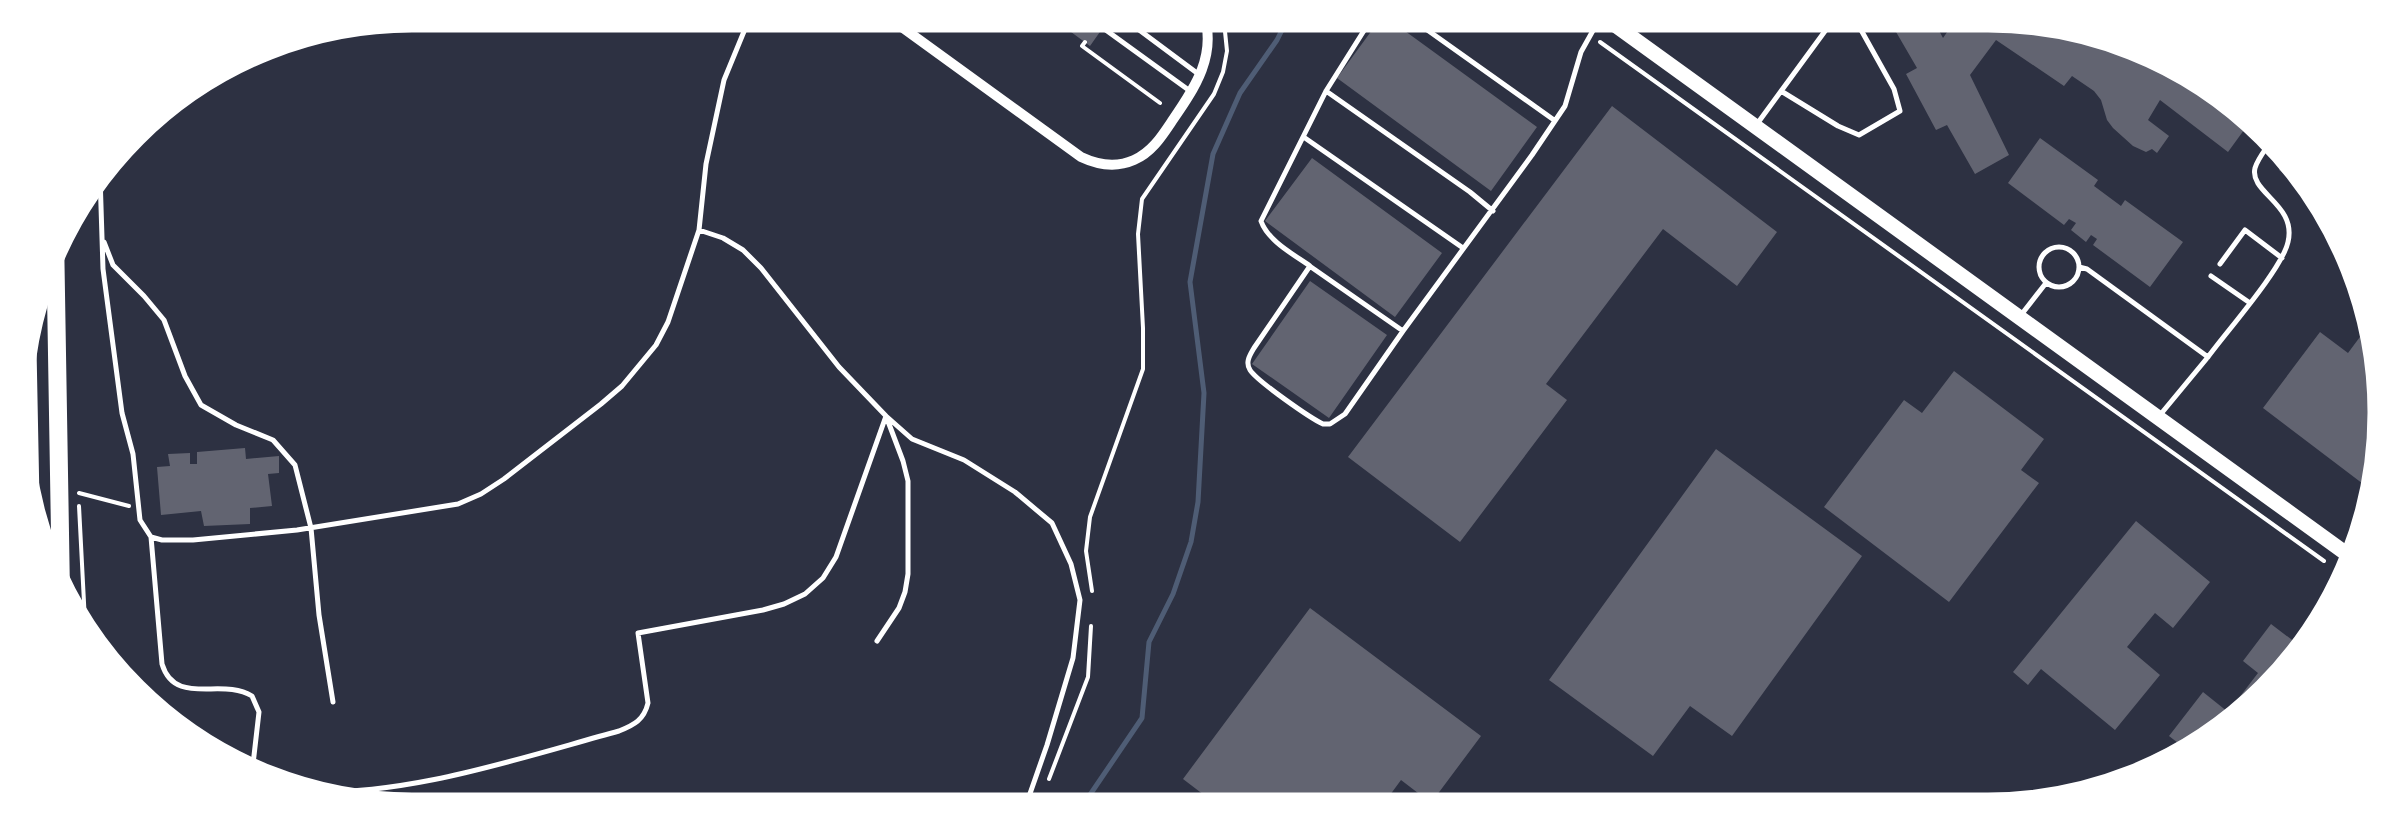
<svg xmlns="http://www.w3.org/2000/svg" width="2400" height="825" viewBox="0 0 2400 825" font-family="Lato,sans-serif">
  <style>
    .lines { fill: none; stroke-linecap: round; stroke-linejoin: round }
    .stream { stroke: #4f5d75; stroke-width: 5 }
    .building { fill: #626471 }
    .path { stroke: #fff; stroke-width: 4 }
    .service { stroke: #fff; stroke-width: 5 }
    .minor { stroke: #fff; stroke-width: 10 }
    .secondary { stroke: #fff; stroke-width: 15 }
    .primary { stroke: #fff; stroke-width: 18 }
    .rim { fill: none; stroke: #fff; stroke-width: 5 }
  </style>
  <rect width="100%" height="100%" fill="#2d3142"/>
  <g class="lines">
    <path class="stream" d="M1079 811 1142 718 1149 642 1173 594 1191 542 1198 502 1204 393 1190 282 1213 154 1240 93 1277 40 1291 12"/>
  </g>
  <path class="building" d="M1044 12H1114L1090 46Z
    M1914 12H1929L1943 38 1961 12H1988L2090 26 2231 95 2252 119 2228 152 2160 100 2148 120 2169 136 2157 153 2152 149 2146 152 2133 146 2113 128 2107 120 2101 100 2094 91 2072 76 2064 86 1996 40 1970 75 2009 155 1975 174 1947 125 1936 130 1906 74 1917 68 1892 25Z
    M1383 15 1537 127 1491 191 1337 78Z
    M1612 106 1777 232 1737 286 1663 229 1546 384 1567 400 1460 542 1348 457Z
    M2040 138 2098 180 2094 186 2121 206 2125 200 2183 242 2150 287 2093 245 2097 239 2091 235 2086 242 2071 230 2076 223 2069 219 2064 225 2008 183Z
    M1312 158 1442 253 1395 317 1265 221Z
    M2287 159 2321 197 2319 200 2279 170Z
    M1310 281 1387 335 1329 418 1252 364Z
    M2371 322 2384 360 2375 493 2263 408 2320 332 2348 353Z
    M1954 371 2044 439 2021 470 2039 483 1949 602 1824 507 1904 400 1922 413Z
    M245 448 246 459 279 456V473L268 474 272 506 250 508V524L204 526 201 511 161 515 157 467 170 466 168 454 190 453V464H197V452Z
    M1716 449 1862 556 1732 736 1690 706 1653 756 1549 680Z
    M2136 521 2210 582 2173 628 2155 613 2127 647 2160 675 2115 730 2041 669 2028 685 2013 672Z
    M1310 608 1481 736 1431 803 1401 780 1379 810H1368L1359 803 1333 806 1330 811H1293L1282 802 1275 811H1225L1183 779Z
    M2271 624 2304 649 2252 713 2191 753 2169 736 2203 692 2228 712 2258 673 2243 661Z"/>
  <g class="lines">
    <path class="path" d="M1559 12 1580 28
      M1085 42 1082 46 1160 103
      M1600 42 2324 561
      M72 226 73 211
      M79 493 129 506
      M79 506 86 641
      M1092 591 1086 551 1090 517 1143 369V328L1138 234 1142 199 1214 94 1223 72 1227 51 1223 12
      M1049 779 1088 677 1091 626"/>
    <path class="service" d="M1115 12 1201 76
      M1368 12 1365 29 1326 91 1261 221C1268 241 1293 254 1310 266L1254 348C1250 355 1245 362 1250 370 1257 381 1310 418 1323 424H1330L1345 414 1403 331 1532 155 1565 106 1581 52 1600 18
      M1402 12 1554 120
      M1103 28 1190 91
      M1630 32 1644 12
      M1326 91 1470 192 1493 211
      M1781 91 1838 126 1859 135 1900 111 1894 89 1851 12
      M1757 124 1839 12
      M1305 138 1463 248
      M100 175 103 269 122 413 133 454 140 520 151 537 162 664C175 707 222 677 252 696L259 712 252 773
      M699 230 723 238 743 250 761 268 839 367 886 416 903 461 908 481V574L905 592 899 608 877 641
      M104 242 113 265 144 296 164 320 185 376 201 405 236 425 273 440 295 465 311 528 319 615 333 702
      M2039 267a20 20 0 1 1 40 0a20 20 0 1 1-40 0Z
      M2220 264 2245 230 2282 258
      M1311 267 1403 331
      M2079 267 2087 269 2208 357 2160 415
      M2211 276 2250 303
      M2021 315 2046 283
      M2208 357C2227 331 2282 269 2288 242 2297 204 2249 193 2255 168 2258 158 2266 149 2271 141
      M151 537 162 540H193L297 530 458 504 481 494 504 479 601 404 622 386 656 345 668 322 699 230 706 164 724 80 752 12
      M295 792C406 797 513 760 619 731 634 725 644 720 648 703L638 633 763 610 784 604 805 594 823 578 836 557 886 416 912 439 964 460 1015 492 1052 523 1071 564 1080 600 1073 658 1047 745 1026 805 1017 811"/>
    <path class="minor" d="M881 12 1081 157C1098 165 1116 168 1134 160 1152 152 1162 136 1172 121 1195 88 1218 54 1203 12"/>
    <path class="secondary" d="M1597 12 2355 560"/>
    <path class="primary" d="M55 234 61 593
      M27 323 31 526"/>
  </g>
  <path d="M0 0H2400V825H0ZM412 30H1988A382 382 0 0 1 2370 412V413A382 382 0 0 1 1988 795H412A382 382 0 0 1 30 413V412A382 382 0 0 1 412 30Z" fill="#fff" fill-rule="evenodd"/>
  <path class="rim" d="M412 30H1988A382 382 0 0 1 2370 412V413A382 382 0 0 1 1988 795H412A382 382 0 0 1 30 413V412A382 382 0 0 1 412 30Z"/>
</svg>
